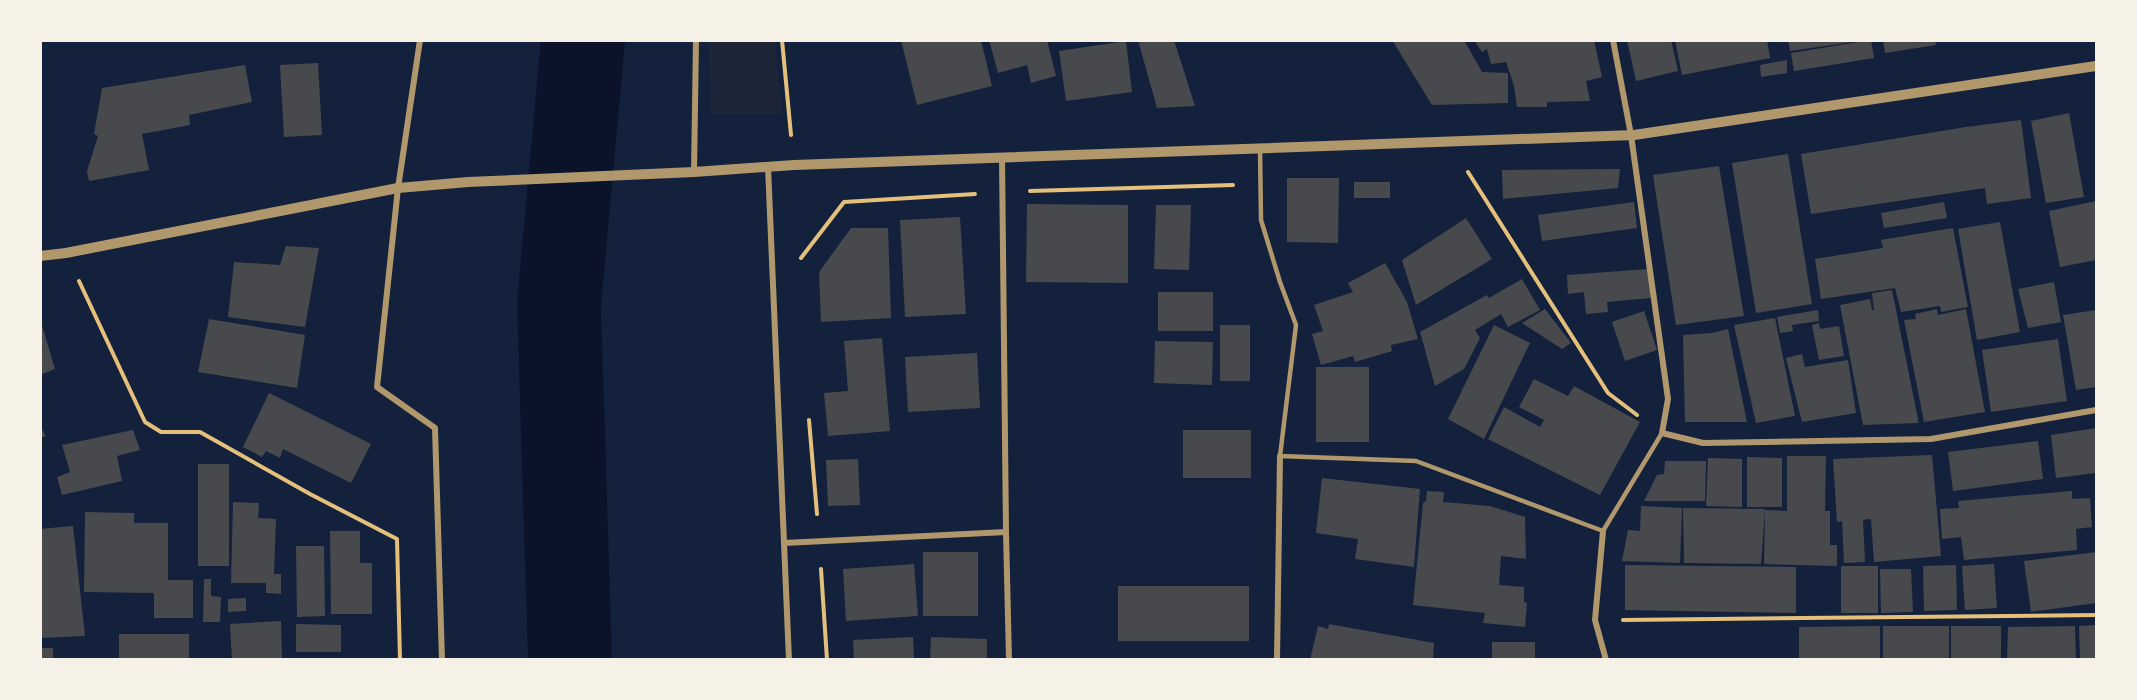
<svg xmlns="http://www.w3.org/2000/svg" width="2137" height="700" viewBox="0 0 2137 700" font-family="Ubuntu,sans-serif">
  <style>
    .green { fill: #1d2539 }
    .lines { fill: none; stroke-linecap: round; stroke-linejoin: round }
    .river { stroke: #0b132b; stroke-width: 84 }
    .building { fill: #48494c }
    .path { stroke: #e5c07b; stroke-width: 4 }
    .service { stroke: #b1986c; stroke-width: 4.5 }
    .minor { stroke: #b1986c; stroke-width: 6 }
    .tertiary { stroke: #b1986c; stroke-width: 10 }
  </style>
  <rect width="100%" height="100%" fill="#14213d"/>
  <path class="green" d="M709 41H775L782 114H711Z"/>
  <g class="lines">
    <path class="river" d="M570 660 559 304 583 40"/>
  </g>
  <path class="building" d="M901 40H981L992 86 917 105Z
    M989 40H1047L1056 76 1031 83 1027 65 998 73Z
    M1138 40H1174L1195 106 1157 108Z
    M1392 40H1464L1482 72 1508 73V103L1432 105Z
    M1474 40H1594L1602 77 1586 81 1590 101 1547 102V107H1517L1514 86 1506 62 1491 64 1487 49 1482 52Z
    M1627 40H1671L1678 71 1636 81Z
    M1675 40H1767L1770 58 1682 75Z
    M1788 40H1853V42L1790 51Z
    M1871 40 1874 58 1794 71 1791 53Z
    M1883 40H1935L1936 45 1885 53Z
    M1126 41 1132 92 1066 101 1059 51Z
    M1787 60V73L1761 77 1760 65Z
    M318 63 322 135 284 137 280 65Z
    M245 65 252 102 189 115 190 125 142 134 149 170 89 181 87 171 98 136 94 134 102 88Z
    M2069 113 2084 197 2046 203 2031 121Z
    M2021 120 2031 198 1987 204 1985 188 1811 214 1801 154 1966 127Z
    M1788 154 1812 304 1756 313 1732 163Z
    M1719 166 1744 316 1676 325 1653 175Z
    M1620 169 1618 188 1503 199 1502 170Z
    M1287 178H1339L1338 243 1287 242Z
    M1354 182H1390V198H1354Z
    M2096 201V260L2060 267 2049 211Z
    M1634 202 1637 228 1542 241 1538 215Z
    M1944 202 1947 218 1884 228 1881 213Z
    M1027 204 1128 205V283L1026 282Z
    M1156 205H1191L1189 270 1154 269Z
    M960 217 966 314 905 317 900 220Z
    M1466 218 1492 259 1416 305 1402 260Z
    M2000 222 2020 332 1977 340 1958 229Z
    M851 228H888L891 318 821 322 819 272Z
    M1953 228 1968 307 1941 312 1940 306 1901 312 1895 288 1821 299 1815 259 1883 248 1881 240Z
    M286 246 319 248 305 327 228 317 234 262 280 265Z
    M1385 263 1407 302 1418 339 1391 345 1392 351 1355 362 1353 356 1321 365 1312 334 1323 331 1314 305 1353 292 1348 283Z
    M1648 269 1651 298 1607 302 1608 312 1586 314 1584 292 1568 294 1567 275Z
    M1522 279 1540 310 1508 327 1501 314 1475 330 1480 338 1464 369 1435 386 1420 332 1487 295 1489 298Z
    M2054 282 2061 322 2028 328 2018 289Z
    M1892 290 1918 419V423L1863 425 1840 305 1870 299 1872 310H1874L1872 293Z
    M1158 292H1213V331H1158Z
    M1545 309 1571 343 1562 349 1522 323Z
    M1937 309 1938 315 1966 309 1985 412 1924 422 1904 320 1916 319 1915 314Z
    M1818 310 1819 321 1792 325 1793 331 1780 333 1777 317Z
    M2096 310V387L2076 390 2063 315Z
    M1644 311 1657 350 1625 361 1612 322Z
    M1775 318 1795 416 1756 423 1734 325Z
    M209 319 305 335 297 388 198 372Z
    M41 322 55 369 40 375V322Z
    M1819 323 1820 329 1839 326 1844 356 1819 360 1812 325Z
    M1220 325H1250V381H1220Z
    M1494 325 1530 343 1484 439 1448 419Z
    M1728 329 1747 422H1685L1683 335 1712 333Z
    M882 338 890 431 828 436 824 393 848 391 844 341Z
    M2058 339 2067 401 1991 412 1982 350Z
    M1155 341 1213 342 1212 385 1154 383Z
    M977 353 980 408 908 412 905 357Z
    M1802 354 1805 367 1848 360 1856 413 1802 422 1786 358Z
    M1316 367H1369V442H1316Z
    M1534 379 1568 396 1574 386 1640 422 1600 495 1488 439 1504 407 1540 427 1544 420 1519 407Z
    M269 393 371 444 351 483 283 449 280 458 266 451 262 457 243 447Z
    M40 426 46 436 40 438Z
    M2096 428V473L2056 478 2051 435Z
    M133 430 140 450 117 456 122 481 62 495 57 477 70 472 62 445Z
    M1183 430H1251V478H1183Z
    M2038 441 2043 479 1953 491 1948 452Z
    M1932 455 1941 556 1874 562 1871 519 1863 520 1865 562 1844 563 1842 521 1837 522 1833 459Z
    M1787 456H1826L1825 511H1830V545H1837V566L1764 564 1765 510 1787 511Z
    M1747 457 1782 458V507H1747Z
    M1708 458 1742 459V507L1706 506Z
    M858 459 860 505 828 506 826 460Z
    M1665 461H1706L1705 501H1644L1657 475 1664 474Z
    M198 464H229V566H198Z
    M1322 478 1420 489 1414 567 1355 559 1358 539 1316 533Z
    M1427 491 1444 492 1443 502 1490 506 1525 517 1526 559 1501 556 1499 585 1524 587V602L1527 603 1525 627 1483 623 1485 613 1413 605 1423 503 1426 501Z
    M2072 491V499L2090 498 2092 527 2076 529 2077 550 1964 560 1961 537 1942 539 1940 509 1959 508 1958 501Z
    M233 502 259 503 258 518 276 519 274 574H281V594L266 593V583H231Z
    M1641 506 1682 508 1680 563 1622 561 1628 530 1640 531Z
    M1683 508 1765 509 1761 564 1684 563Z
    M85 512 134 513V523H168V580H193V618H154V593L84 592Z
    M73 526 85 636 40 638V529Z
    M330 531H360V563H372V614H331Z
    M296 546H324L325 616 297 617Z
    M923 552H978V616H923Z
    M2096 552V603L2031 612 2024 561Z
    M914 564 918 616 846 621 843 569Z
    M1994 564 1997 608 1965 610 1962 566Z
    M1625 565 1796 567V613L1625 610Z
    M1956 565 1957 610 1924 611 1923 566Z
    M1841 566H1878V613H1841Z
    M1880 569H1911L1913 612 1881 613Z
    M204 579H211V596L221 597 220 622H203Z
    M1118 586H1249V641H1118Z
    M246 598V611L228 612V599Z
    M281 621 282 660H232L230 624Z
    M296 624 341 625V652H296Z
    M1329 624 1434 643 1433 660H1310L1318 626 1328 629Z
    M2096 625V660H2080L2079 626Z
    M1880 626V660H1799V627Z
    M1883 626H1949V660H1883Z
    M1951 626H2001V660H1951Z
    M2075 626 2076 660H2007L2008 627Z
    M119 634H189V660H119Z
    M913 637 914 660H854L853 640Z
    M931 637 987 639V660H930Z
    M1492 642H1535V660H1492Z
    M40 648H53V660H40Z"/>
  <g class="lines">
    <path class="path" d="M782 40 791 135
      M1468 172 1608 393 1637 415
      M1030 191 1233 185
      M801 258 844 202 975 194
      M79 281 145 422 161 432H200L310 494 397 539 400 660
      M809 420 817 514
      M821 569 827 660
      M1623 620 2096 615"/>
    <path class="service" d="M1260 148 1261 220 1280 282 1296 325 1280 456 1416 461 1603 531 1662 433"/>
    <path class="minor" d="M420 40 398 188 377 387 435 428 442 660
      M1613 40 1631 135 1668 399 1662 433 1703 443 1931 439 2096 410
      M1002 157 1006 532 1009 660
      M768 167 789 660
      M694 172 696 40
      M1603 531 1595 620 1606 660
      M784 543 1006 532
      M1277 660 1280 456"/>
    <path class="tertiary" d="M40 256 66 253 398 188 468 182 694 172 794 165 1634 135 2096 66"/>
  </g>
  <rect width="2137" height="700" fill="none" stroke="#f6f1e7" stroke-width="84"/>
</svg>
